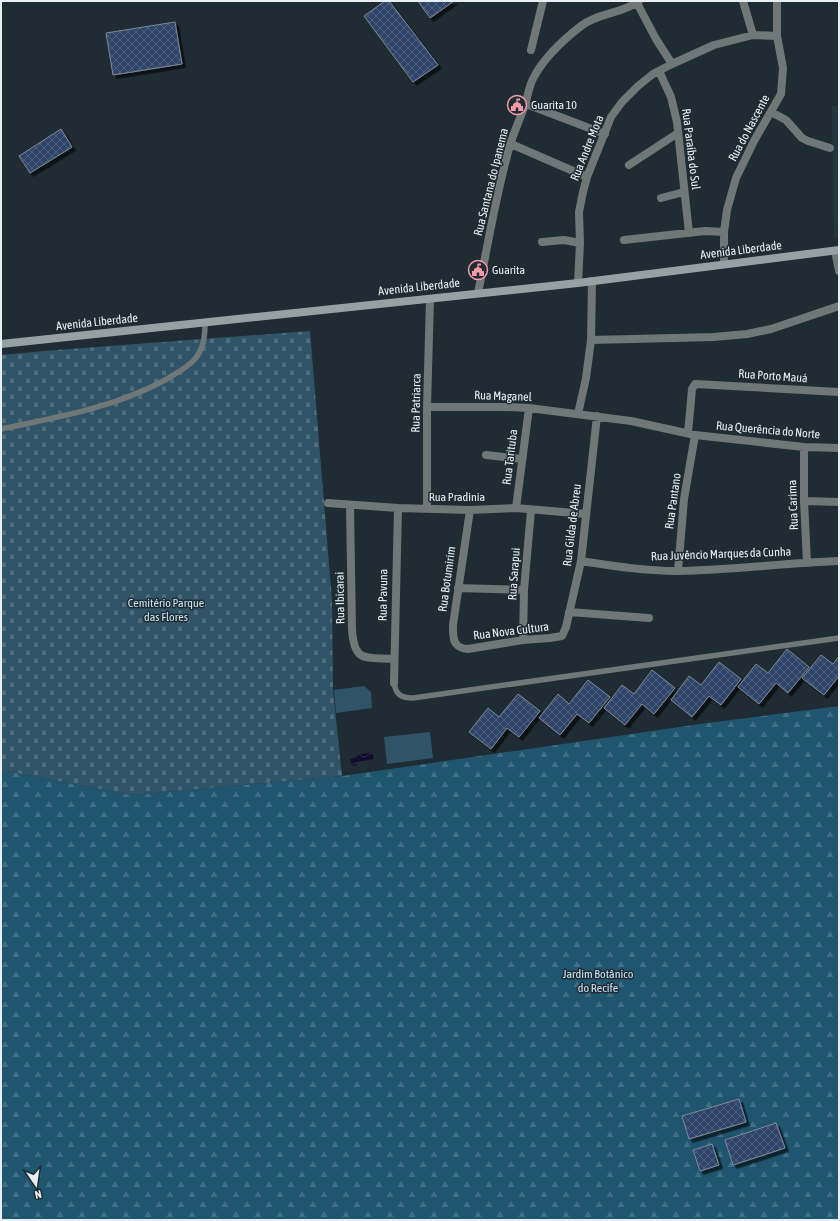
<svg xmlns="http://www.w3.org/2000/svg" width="840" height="1221" viewBox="0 0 840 1221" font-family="'Asap Condensed',sans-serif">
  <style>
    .built { fill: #223540 }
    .green { fill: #305467 }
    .forest { fill: url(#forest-firs) }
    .cemetery { fill: url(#cemetery-stones) }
    .water { fill: url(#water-waves) }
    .building { fill: url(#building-cross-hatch); stroke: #808895; filter: url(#shadow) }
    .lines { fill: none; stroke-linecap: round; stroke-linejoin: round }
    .service { stroke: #6f7777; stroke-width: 5.5 }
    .minor { stroke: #6f7777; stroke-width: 8 }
    .secondary { stroke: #95a2a3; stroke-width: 8 }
    .labels { text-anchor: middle; stroke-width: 3; stroke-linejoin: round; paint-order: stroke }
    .poi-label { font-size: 12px; fill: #e7eff3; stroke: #202c33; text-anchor: start }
    .street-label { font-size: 12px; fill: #e7eff3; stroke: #202c33 }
    .park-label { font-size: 12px; fill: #c7e5f7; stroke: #202c33 }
  </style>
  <defs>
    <pattern id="forest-firs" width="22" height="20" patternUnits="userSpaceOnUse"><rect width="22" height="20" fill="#1f556f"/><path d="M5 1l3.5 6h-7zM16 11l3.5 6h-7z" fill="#406e84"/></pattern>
    <pattern id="cemetery-stones" width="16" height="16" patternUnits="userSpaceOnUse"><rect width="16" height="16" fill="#305467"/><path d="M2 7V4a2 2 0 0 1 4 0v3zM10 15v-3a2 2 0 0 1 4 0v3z" fill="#4e6d7d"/></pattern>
    <pattern id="water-waves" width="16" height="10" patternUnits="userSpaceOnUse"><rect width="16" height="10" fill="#120b30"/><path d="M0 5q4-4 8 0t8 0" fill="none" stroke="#342f4e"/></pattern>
    <pattern id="building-cross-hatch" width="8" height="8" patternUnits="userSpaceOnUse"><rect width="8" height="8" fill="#2d4469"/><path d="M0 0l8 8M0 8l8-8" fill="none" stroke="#4b5f7f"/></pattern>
    <filter id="shadow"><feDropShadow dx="3.5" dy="3.5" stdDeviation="0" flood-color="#0009"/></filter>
  </defs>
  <rect width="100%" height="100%" fill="#202c33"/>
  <path class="built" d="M832 106H839V237L834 238Z"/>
  <path class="green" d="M364 686 371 692 372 708 336 713 334 690Z
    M430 732 433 758 387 764 384 737Z"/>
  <path class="forest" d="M839 706V1220H1V770L131 795 342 776 707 723Z"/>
  <path class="cemetery" d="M310 331 332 601 333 690 342 776 131 795 1 770V355L56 350Z"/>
  <path class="water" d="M372 752 374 759 357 762V765L352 766 350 759 357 757V755Z"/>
  <path class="building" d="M385 1H389L438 65 413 82 364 16Z
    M418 1H454L430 18Z
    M175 22 182 64 113 75 106 33Z
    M61 129 72 147 30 173 19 156Z
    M787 649 809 667 788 693 776 683 759 704 738 687 756 664 768 673Z
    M821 655 833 664 839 656V676L824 695 802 678Z
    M719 662 741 679 721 705 709 696 692 717 671 700 689 676 701 685Z
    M652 670 675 688 654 714 642 704 625 725 604 708 622 685 634 694Z
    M588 680 610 697 589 723 577 714 560 735 539 718 558 694 569 704Z
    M518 694 540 711 519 737 507 728 491 749 469 732 488 708 499 717Z
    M739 1099 746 1122 689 1139 682 1116Z
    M776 1123 785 1148 733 1165 725 1140Z
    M712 1144 719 1165 700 1171 693 1150Z"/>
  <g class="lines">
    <path class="service" d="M1 429C59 417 114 408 167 379 176 373 187 368 194 360 204 349 205 336 205 323
      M394 683C396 695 401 698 413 698L839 638"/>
    <path class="minor" d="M743 1 753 35
      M637 3 656 39 672 64
      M531 50 543 1
      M659 71 671 97 677 122 689 233
      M526 104 605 134
      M771 112 786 120 802 138 808 141 830 148
      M511 144 587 177
      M629 165 678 133
      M661 198 684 192
      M624 240 705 231 724 232
      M542 242 564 240 580 243
      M835 251 839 271
      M724 264V232L727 210 736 178 754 141 781 94 783 68 777 36V1
      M578 283 580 243 579 212 583 192 587 177 611 117 622 102 638 86 653 74 672 64 714 45 753 35 777 36
      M478 293C488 244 496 194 510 145 514 132 520 119 525 105 528 96 529 85 534 77 545 56 563 40 581 26 597 13 622 14 639 1
      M591 340 714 337 747 334 771 329 839 306
      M427 407H506L529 408 631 421 695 435 804 447 839 448
      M578 414 586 378 591 340 592 281
      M688 433 692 389 695 384 839 392
      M804 447V501L807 562
      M486 455 522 459
      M804 501 839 502
      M328 503 398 508 470 510 516 508 586 514
      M350 505 352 629C354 663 365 657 394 659
      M516 508 529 408
      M427 509V407L430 299
      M470 510 453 625C453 637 452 648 468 649L523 640 550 638 562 636 566 627 581 561 597 416
      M581 561C613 566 645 571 678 571 732 570 785 563 839 561
      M678 571 684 499 695 435
      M458 588 524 590
      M569 612 649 618
      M523 640 524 590 531 510
      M394 683 398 508"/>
    <path class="secondary" d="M1 344 578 283 839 250"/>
  </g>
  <defs>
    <g id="civic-ring" transform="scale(1)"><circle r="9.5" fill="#202c33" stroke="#f39aa9" stroke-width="1.5"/><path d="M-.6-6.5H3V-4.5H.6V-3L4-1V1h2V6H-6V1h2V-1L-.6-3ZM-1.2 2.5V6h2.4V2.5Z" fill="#f39aa9"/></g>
  </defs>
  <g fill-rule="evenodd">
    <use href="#civic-ring" x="517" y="105"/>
    <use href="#civic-ring" x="478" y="270"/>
  </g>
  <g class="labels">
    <g class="poi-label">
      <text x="531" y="109">Guarita 10</text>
      <text x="492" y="274">Guarita</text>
    </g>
    <g class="street-label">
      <text transform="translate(749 128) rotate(-62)" y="4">Rua do Nascente</text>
      <text transform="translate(587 148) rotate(-68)" y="4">Rua Andre Mota</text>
      <text transform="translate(691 149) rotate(83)" y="4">Rua Paraíba do Sul</text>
      <text transform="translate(491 182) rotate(-76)" y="4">Rua Santana do Ipanema</text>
      <text transform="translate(741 250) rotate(-7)" y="4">Avenida Liberdade</text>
      <text transform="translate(419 287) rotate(-6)" y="4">Avenida Liberdade</text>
      <text transform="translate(97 322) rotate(-6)" y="4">Avenida Liberdade</text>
      <text transform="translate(773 376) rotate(4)" y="4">Rua Porto Mauá</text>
      <text transform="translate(503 396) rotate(2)" y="4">Rua Maganel</text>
      <text transform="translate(416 403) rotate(-89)" y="4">Rua Patriarca</text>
      <text transform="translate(768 430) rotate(5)" y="4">Rua Querência do Norte</text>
      <text transform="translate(510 457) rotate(-83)" y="4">Rua Tarituba</text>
      <text x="457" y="501">Rua Pradinia</text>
      <text transform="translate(673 501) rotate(-82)" y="4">Rua Pantano</text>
      <text transform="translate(793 505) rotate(-92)" y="4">Rua Carima</text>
      <text transform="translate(572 525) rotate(-83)" y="4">Rua Gilda de Abreu</text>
      <text transform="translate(721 554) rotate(-2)" y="4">Rua Juvêncio Marques da Cunha</text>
      <text transform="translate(514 574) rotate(-86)" y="4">Rua Sarapui</text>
      <text transform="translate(447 579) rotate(-82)" y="4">Rua Botumirim</text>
      <text transform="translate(383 595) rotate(-89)" y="4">Rua Pavuna</text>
      <text transform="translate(340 598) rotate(-91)" y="4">Rua Ibicarai</text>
      <text transform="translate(511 631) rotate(-7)" y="4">Rua Nova Cultura</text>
    </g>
    <g class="park-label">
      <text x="166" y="607">Cemitério Parque<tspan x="166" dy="14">das Flores</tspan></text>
      <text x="598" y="978">Jardim Botânico<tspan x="598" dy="14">do Recife</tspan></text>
    </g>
  </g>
  <rect width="840" height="1221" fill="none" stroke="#e7eff3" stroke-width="4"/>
  <g transform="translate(36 1185) rotate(167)" stroke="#202c33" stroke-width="3" paint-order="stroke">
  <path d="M0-3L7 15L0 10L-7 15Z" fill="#e7eff3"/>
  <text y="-6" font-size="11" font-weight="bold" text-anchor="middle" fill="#e7eff3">N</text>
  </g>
</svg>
